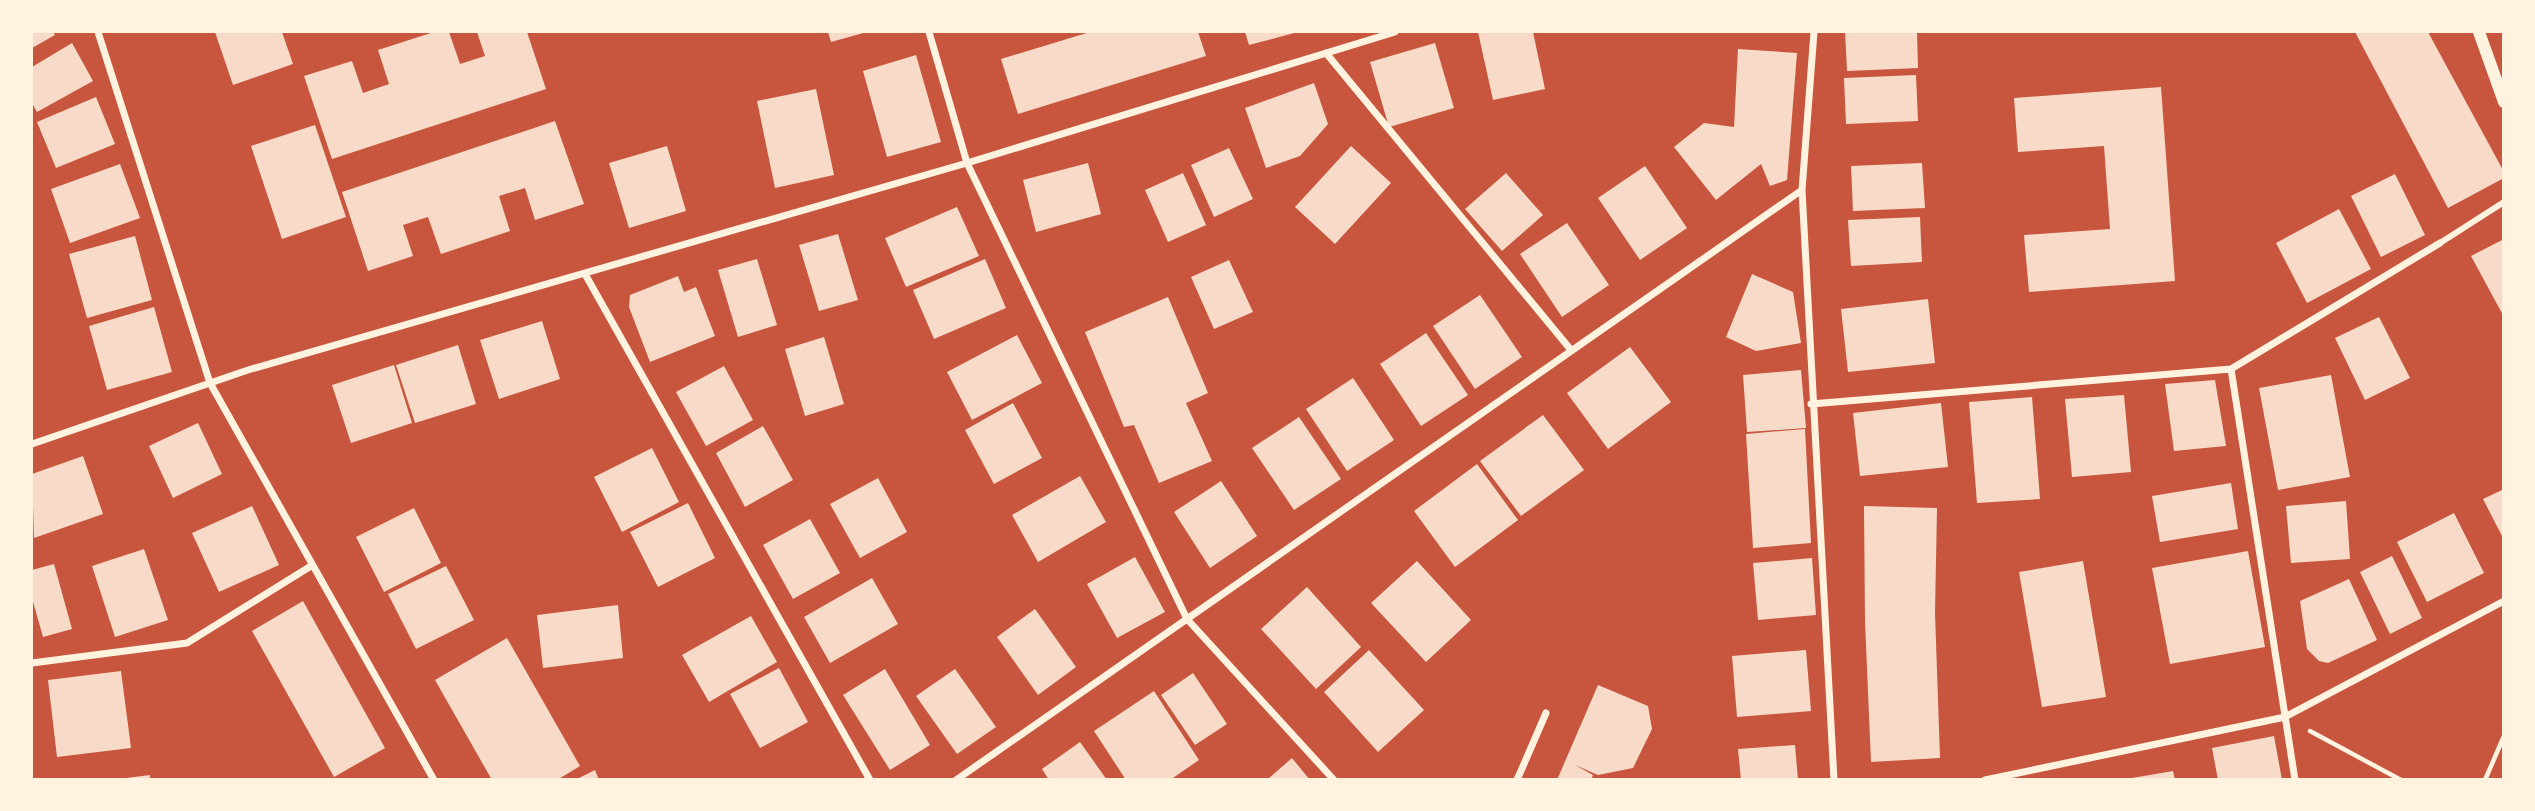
<svg xmlns="http://www.w3.org/2000/svg" width="2535" height="811" viewBox="0 0 2535 811" font-family="Inter,sans-serif">
  <style>
    .building { fill: #f7dbc8 }
    .lines { fill: none; stroke-linecap: round; stroke-linejoin: round }
    .path { stroke: #fff3e0; stroke-width: 4.5 }
    .pedestrian { stroke: #fff3e0; stroke-width: 6 }
    .minor { stroke: #fff3e0; stroke-width: 7 }
    .tertiary { stroke: #fff3e0; stroke-width: 12 }
  </style>
  <rect width="100%" height="100%" fill="#c8553d"/>
  <path class="building" d="M32 32H53L55 35 32 48Z
    M215 32H282L293 64 233 85Z
    M434 32H449L460 64 485 56 477 32H527L546 89 332 159 304 76 352 61 363 93 389 84 378 50Z
    M828 32H867L831 42Z
    M1090 32H1198L1206 56 1018 114 1001 59Z
    M1245 32H1298L1249 45Z
    M1478 32H1533L1545 89 1493 100Z
    M1845 32H1917L1918 68 1847 71Z
    M2355 32H2428L2504 172V178L2448 208Z
    M72 43 93 81 37 112 32 103V67Z
    M1435 43 1454 108 1389 127 1370 62Z
    M1738 49 1797 53 1787 180 1770 186 1761 164 1716 200 1674 147 1704 123 1734 127Z
    M916 55 941 142 887 157 863 71Z
    M1916 75 1918 121 1846 124 1844 78Z
    M1314 83 1328 124 1300 156 1266 168 1245 108Z
    M2161 87 2175 281 2029 292 2024 235 2110 229 2104 146 2018 152 2014 98Z
    M816 89 834 175 775 188 757 101Z
    M96 97 115 144 56 168 37 122Z
    M555 121 584 204 535 220 525 188 499 196 510 231 441 254 428 217 403 225 413 256 368 271 342 192Z
    M315 125 346 217 282 239 251 146Z
    M667 146 686 211 629 228 609 163Z
    M1351 146 1391 183 1335 244 1295 207Z
    M1229 148 1253 199 1214 217 1191 165Z
    M1088 163 1101 214 1036 232 1023 180Z
    M1922 163 1925 208 1853 211 1851 166Z
    M120 164 140 218 70 243 51 189Z
    M1645 166 1687 228 1640 260 1598 198Z
    M1183 173 1206 225 1168 242 1145 190Z
    M1506 173 1543 215 1502 251 1465 209Z
    M2395 174 2425 235 2381 257 2351 196Z
    M957 207 979 256 906 287 885 238Z
    M2339 209 2371 269 2307 303 2276 243Z
    M1920 217 1922 262 1851 266 1848 220Z
    M1567 223 1609 285 1562 317 1520 254Z
    M838 234 858 300 819 311 799 245Z
    M135 236 152 300 87 318 69 254Z
    M2504 239V317L2471 256Z
    M757 259 777 325 738 337 718 270Z
    M985 259 1006 308 934 339 913 290Z
    M1229 260 1253 312 1214 329 1191 277Z
    M1752 274 1793 292 1801 343 1756 351 1726 337Z
    M678 276 684 292 696 287 715 336 650 362 629 307 630 295Z
    M1480 295 1522 357 1475 389 1433 326Z
    M1168 297 1208 393 1186 403 1212 461 1159 483 1134 425 1124 427 1085 332Z
    M1928 299 1935 363 1848 372 1841 309Z
    M154 307 172 372 107 390 89 326Z
    M2379 317 2410 378 2365 400 2335 338Z
    M542 321 560 379 499 399 480 340Z
    M1426 333 1468 395 1421 426 1380 364Z
    M1017 335 1042 383 972 420 947 372Z
    M824 337 844 404 805 416 785 349Z
    M458 345 476 404 415 423 396 365Z
    M1630 347 1671 402 1608 449 1567 393Z
    M394 365 412 423 351 443 332 385Z
    M724 366 753 420 706 446 676 392Z
    M1801 370 1806 428 1747 432 1743 375Z
    M2331 375 2350 477 2278 490 2259 388Z
    M1353 378 1394 440 1347 471 1306 409Z
    M2215 380 2226 446 2174 451 2165 384Z
    M2124 395 2131 472 2072 477 2065 399Z
    M2032 397 2040 499 1977 503 1969 402Z
    M1013 403 1042 458 994 484 965 430Z
    M1941 403 1948 467 1860 476 1853 413Z
    M1543 415 1584 470 1521 516 1480 461Z
    M1299 417 1341 479 1294 510 1252 448Z
    M198 423 222 474 173 498 149 446Z
    M763 426 793 480 745 507 716 453Z
    M1805 429 1811 543 1753 548 1746 434Z
    M652 448 679 502 622 532 594 477Z
    M83 456 103 514 34 538 32 474Z
    M1477 464 1518 520 1455 567 1414 511Z
    M1080 476 1106 522 1038 562 1012 515Z
    M878 478 907 532 860 558 830 504Z
    M1221 481 1257 536 1210 568 1174 512Z
    M2231 483 2238 529 2160 542 2152 496Z
    M2504 489V540L2483 499Z
    M2346 501 2350 559 2291 563 2286 506Z
    M688 503 715 558 658 587 630 532Z
    M252 506 279 565 219 592 192 533Z
    M1864 506 1937 508 1935 613 1940 758 1871 762 1865 621Z
    M414 508 441 563 384 592 356 537Z
    M2454 513 2484 573 2427 602 2397 542Z
    M810 519 840 573 793 599 763 545Z
    M144 549 168 620 115 637 92 566Z
    M2248 551 2265 647 2170 664 2152 568Z
    M2392 556 2422 618 2390 634 2360 572Z
    M1135 557 1165 612 1117 638 1087 584Z
    M1812 558 1816 615 1758 620 1753 563Z
    M1417 561 1471 620 1426 662 1371 603Z
    M2083 561 2106 697 2042 707 2019 572Z
    M54 564 72 629 43 637 32 598V570Z
    M446 566 474 620 416 649 388 594Z
    M872 578 898 624 830 663 804 617Z
    M2349 579 2377 640 2328 663 2319 661 2307 649 2300 601Z
    M1307 587 1361 647 1316 689 1261 629Z
    M303 601 385 748 334 777 252 631Z
    M618 605 623 658 543 668 537 615Z
    M1035 609 1076 667 1038 695 997 637Z
    M751 616 777 662 709 702 682 655Z
    M507 638 580 766 557 780H492L435 680Z
    M1369 650 1424 710 1378 752 1324 692Z
    M1806 650 1811 711 1737 717 1732 656Z
    M779 668 808 722 760 748 730 694Z
    M885 669 930 745 890 770 843 695Z
    M955 669 996 727 957 754 916 696Z
    M121 671 131 748 57 757 48 680Z
    M1193 673 1227 724 1195 745 1161 695Z
    M1598 685 1648 706 1652 729 1633 768 1598 775 1575 765 1593 775 1591 780H1557Z
    M1154 691 1199 760 1170 780H1126L1094 731Z
    M2274 736 2282 780H2218L2212 748Z
    M1080 742 1107 780H1049L1042 769Z
    M1795 745 1798 780H1741L1738 749Z
    M1292 758 1310 780H1267Z
    M595 770 599 780H575Z
    M2173 771 2175 780H2133L2132 778Z
    M150 775V780H126V778Z"/>
  <g class="lines">
    <path class="path" d="M2310 731 2401 780
      M2485 780 2504 736"/>
    <path class="pedestrian" d="M2440 243 2504 202"/>
    <path class="minor" d="M98 32 210 383 434 780
      M929 32 967 163 1187 619 1334 780
      M1814 32 1802 190 1834 780
      M1326 53 1571 350
      M585 274 870 780
      M2231 369 2295 780
      M1811 404 2231 369 2440 243
      M32 444 248 370 967 163 1395 32
      M32 663 187 643 311 566
      M956 780 1802 190
      M1517 780 1546 713
      M1985 780 2285 717 2504 601"/>
    <path class="tertiary" d="M2479 32 2504 102"/>
  </g>
  <rect width="2535" height="811" fill="none" stroke="#fff3e0" stroke-width="66"/>
</svg>
